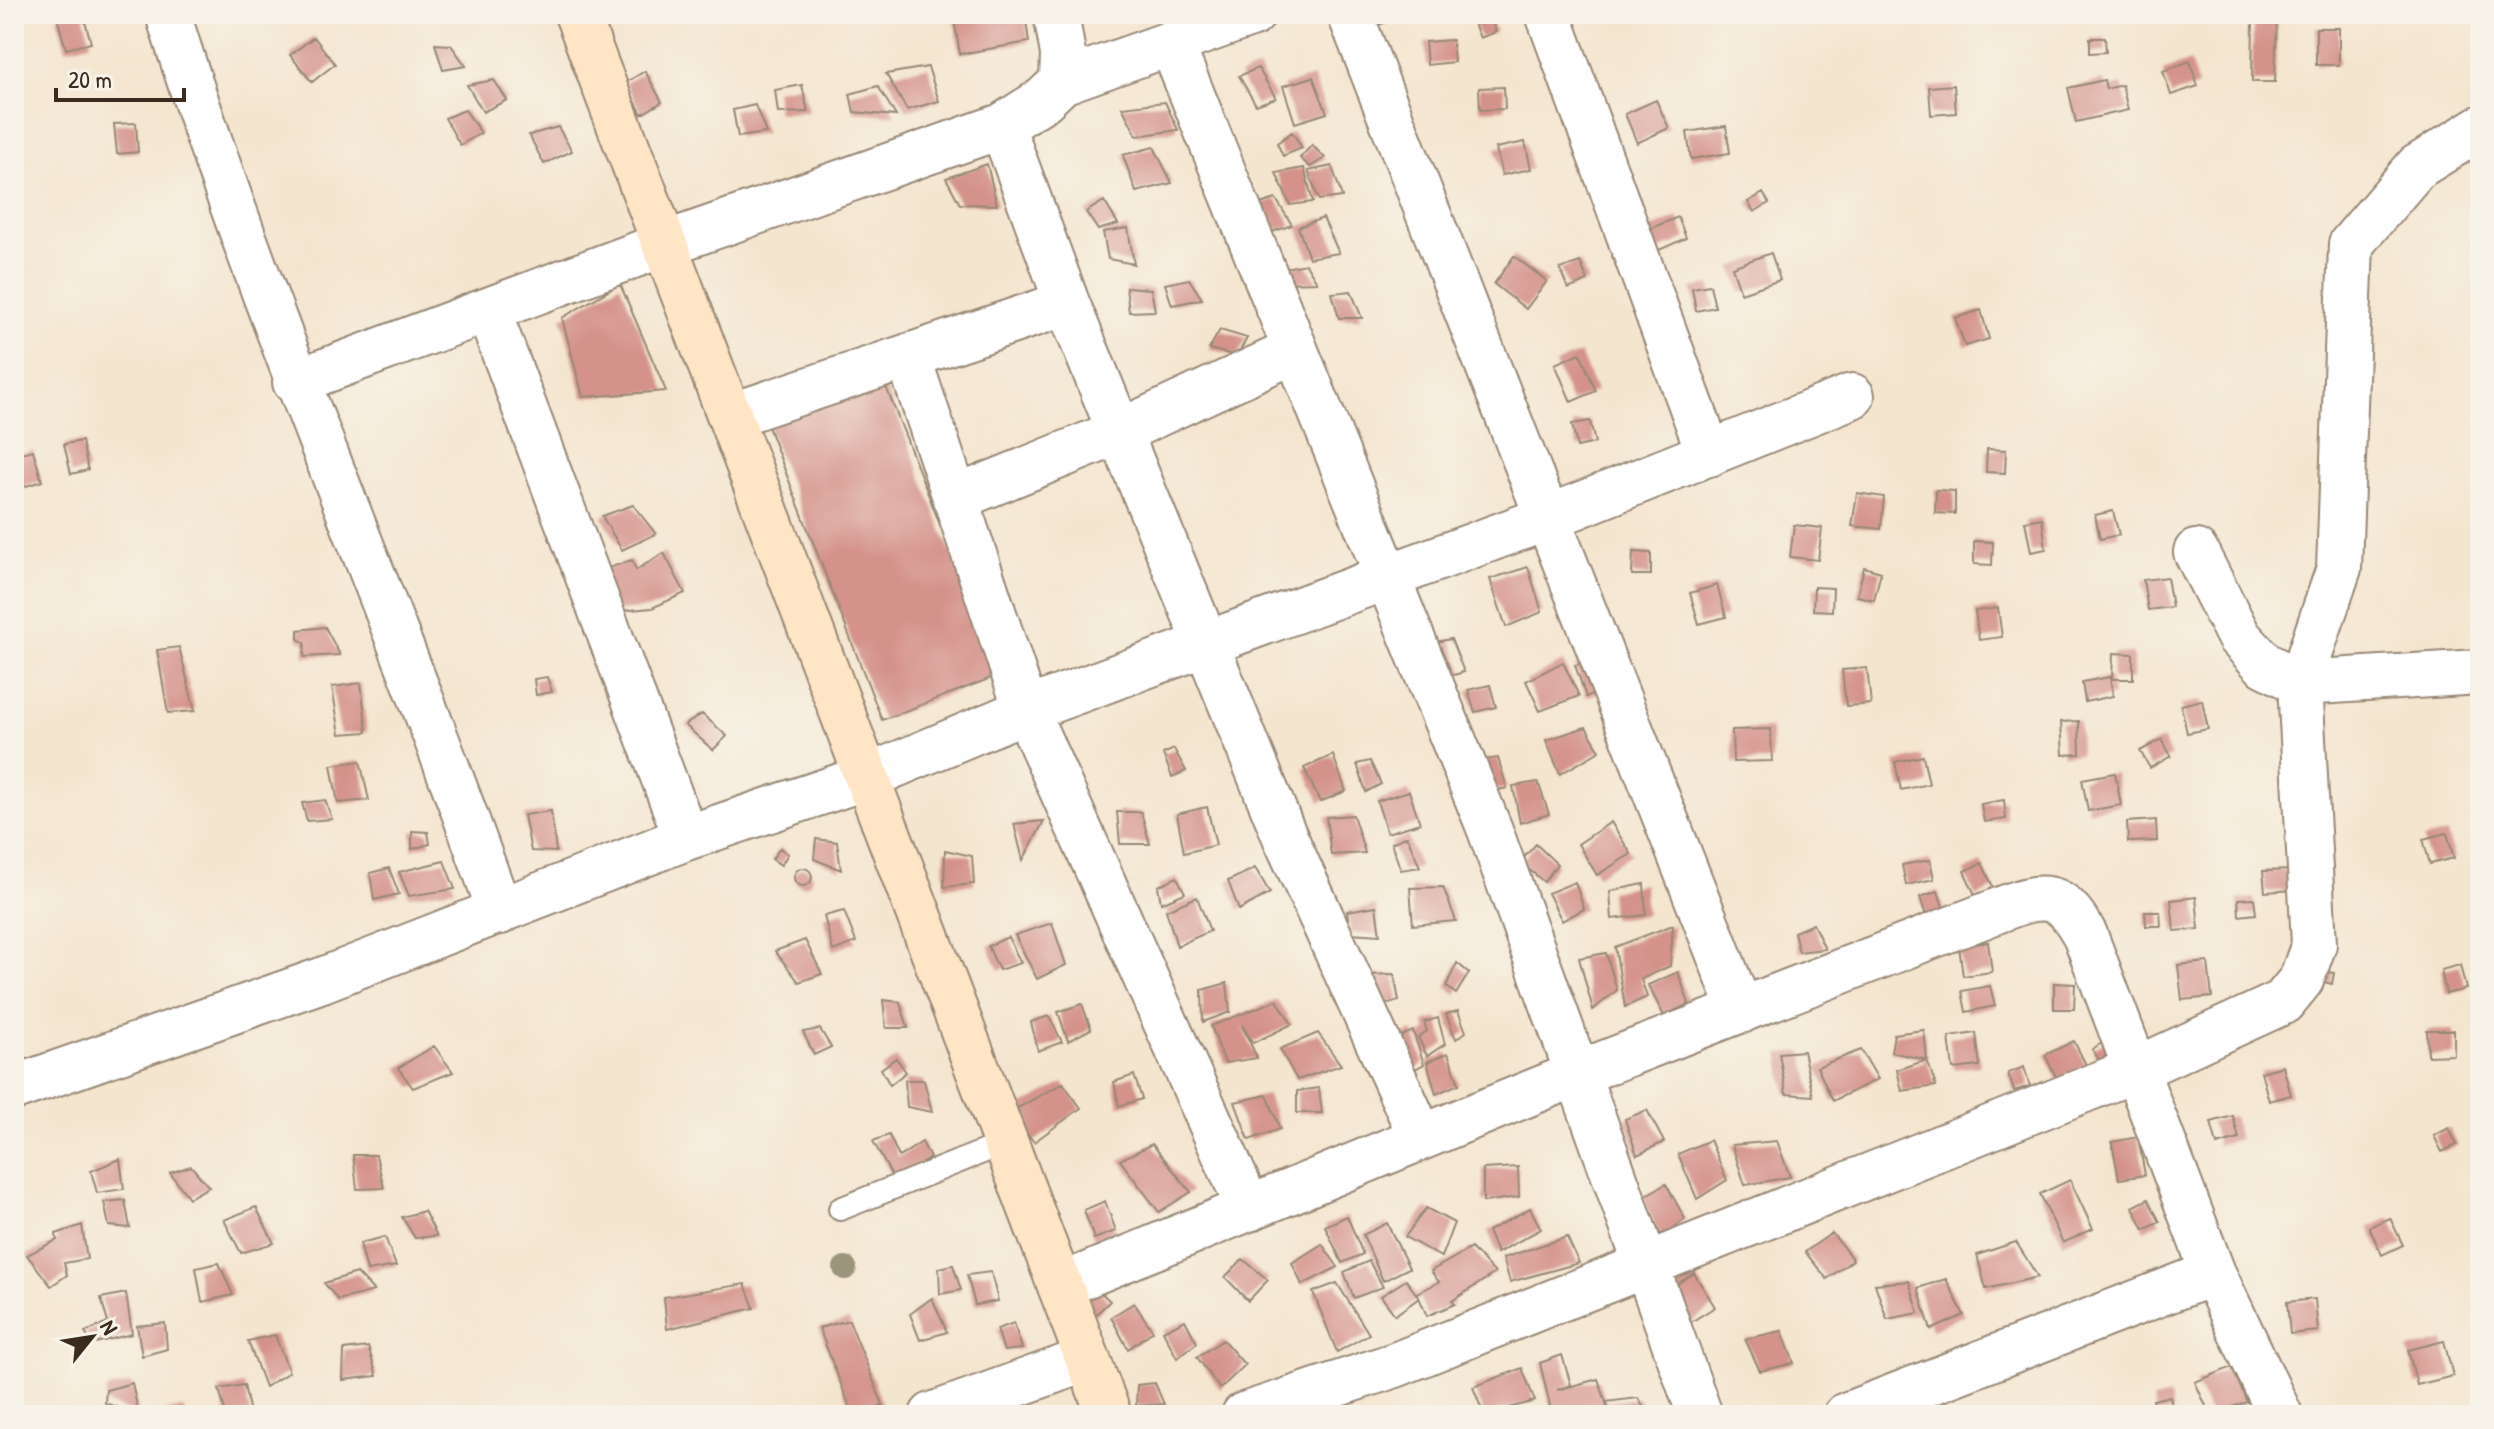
<svg xmlns="http://www.w3.org/2000/svg" width="2494" height="1429" viewBox="0 0 2494 1429" font-family="'Patrick Hand',sans-serif">
  <style>
    .building { fill: #d4928a }
    .lines { fill: none; stroke-linecap: round; stroke-linejoin: round }
    .lane-casing { stroke: #988876; stroke-width: 26 }
    .street-casing { stroke: #988876; stroke-width: 48 }
    .secondary-casing { stroke: #988876; stroke-width: 48 }
    .lane { stroke: #fff; stroke-width: 22 }
    .street { stroke: #fff; stroke-width: 44 }
    .secondary { stroke: #fee5c5; stroke-width: 44 }
    .tree { fill: #9b957c }
  </style>
  <rect width="100%" height="100%" fill="#f7f3e8"/>
  <filter id="ink" filterUnits="userSpaceOnUse"><feTurbulence type="fractalNoise" baseFrequency=".0125" numOctaves="2"/><feDisplacementMap in="SourceGraphic" scale="16" xChannelSelector="R" yChannelSelector="G"/><feConvolveMatrix kernelMatrix="1 2 1 2 8 2 1 2 1" color-interpolation-filters="sRGB"/></filter>
  <filter id="wash" filterUnits="userSpaceOnUse"><feTurbulence type="fractalNoise" baseFrequency=".006" numOctaves="4" result="noise"/><feDisplacementMap in="SourceGraphic" scale="32" xChannelSelector="R" yChannelSelector="G"/><feGaussianBlur stdDeviation="1.8" result="paint"/><feColorMatrix in="noise" values="0 0 0 0 0 0 0 0 0 0 0 0 0 0 0 0 0 1.4 0 .05"/><feComposite in="paint" operator="in"/></filter>
  <g filter="url(#wash)">
    <rect width="100%" height="100%" fill="#f4e5cf"/>
    <g id="blocks">
      <path class="building" d="M69 14H83L91 43 66 49 57 17Z
        M953 14H1025L1029 42 960 54Z
        M1371 14H1385L1387 22 1375 26Z
        M1470 14H1489L1496 32 1480 38Z
        M2253 16 2277 17 2275 82H2252Z
        M2316 28H2339V65H2316Z
        M314 37 335 64 312 82 290 55Z
        M2090 38H2105L2106 52 2090 53Z
        M1452 40 1454 62 1427 65 1425 42Z
        M435 44 451 45 466 66 443 70Z
        M2190 61 2198 86 2171 95 2163 71Z
        M928 67 939 101 907 110 886 74Z
        M1258 68 1276 98 1256 105 1239 76Z
        M645 71 662 102 642 114 625 83Z
        M1313 77 1327 113 1295 123 1283 86Z
        M494 80 507 100 483 112 467 85Z
        M2104 80 2106 89 2122 85 2128 110 2076 122 2068 88Z
        M802 85 808 112 778 113 775 90Z
        M1954 85 1956 113 1931 115 1929 87Z
        M878 86 896 116 854 112 850 94Z
        M1504 87 1505 109 1480 110 1479 88Z
        M1656 100 1669 128 1637 143 1625 114Z
        M1165 102 1178 130 1137 136 1122 107Z
        M755 105 766 133 738 137 733 110Z
        M465 110 481 133 460 145 445 118Z
        M136 123 138 152 117 154 114 124Z
        M1726 126 1730 153 1691 159 1687 132Z
        M558 127 572 151 544 164 529 135Z
        M1292 132 1302 148 1283 156 1277 143Z
        M1525 142 1531 169 1502 175 1496 148Z
        M1312 145 1325 158 1310 167 1300 158Z
        M1154 147 1172 183 1136 192 1123 155Z
        M987 164 997 205 960 204 946 178Z
        M1332 166 1342 197 1319 200 1308 171Z
        M1304 168 1313 202 1290 205 1276 173Z
        M1763 193 1769 203 1754 212 1748 202Z
        M1276 199 1292 225 1261 236 1254 206Z
        M1104 201 1118 224 1098 230 1086 212Z
        M1678 217 1686 238 1657 251 1647 230Z
        M1323 218 1339 253 1309 258 1298 227Z
        M1128 228 1134 264 1108 259 1103 232Z
        M1771 253 1780 280 1741 293 1732 267Z
        M1514 256 1547 281 1526 309 1494 284Z
        M1580 262 1588 281 1568 289 1560 269Z
        M1306 264 1317 282 1283 283 1279 269Z
        M1189 279 1202 299 1172 305 1165 284Z
        M620 284 666 391 583 397 562 318Z
        M1710 285 1715 307 1696 311 1692 288Z
        M1126 287 1151 289 1155 311 1129 312Z
        M1351 291 1362 318H1339L1332 293Z
        M1981 310 1989 339 1965 346 1955 318Z
        M1220 330 1247 338 1237 356 1209 349Z
        M1580 353 1596 391 1571 402 1555 364Z
        M883 379 999 675 882 720 767 424Z
        M1590 421 1595 443 1577 447 1572 424Z
        M82 441 88 470 71 474 64 444Z
        M1987 449 2006 450 2005 473 1986 472Z
        M33 450 42 481 23 487 14 455Z
        M1936 490 1955 491V514L1935 513Z
        M1857 493 1884 497 1881 529 1852 526Z
        M633 505 656 534 622 550 602 516Z
        M2113 511 2119 535 2100 539 2095 515Z
        M2042 518 2046 549 2031 552 2025 521Z
        M1794 525 1822 528 1818 560 1790 557Z
        M1974 541 1993 542 1992 565 1974 564Z
        M1633 552 1651 553V575H1632Z
        M664 553 685 593 652 608 609 612 600 571 632 560 636 570Z
        M1528 567 1542 612 1506 627 1490 579Z
        M1864 567 1881 572 1874 600 1857 596Z
        M2167 577 2172 607 2148 610 2143 580Z
        M1717 585 1726 617 1699 624 1690 593Z
        M1814 587 1833 588 1832 611 1813 610Z
        M1998 608 2002 637 1979 640 1975 611Z
        M325 627 340 655 304 657 305 643 298 639V630Z
        M1451 639 1464 672 1433 681 1421 645Z
        M179 647 195 711 168 713 157 650Z
        M2113 653 2133 654V679H2112Z
        M1598 660 1608 690 1586 697 1575 665Z
        M1563 662 1579 696 1540 711 1526 681Z
        M1867 668 1871 704 1846 706 1842 670Z
        M547 677 552 692 536 695 534 679Z
        M2110 677 2113 696 2085 702 2082 682Z
        M361 683 367 732 340 734 332 687Z
        M1490 685 1496 707 1475 712 1468 690Z
        M2202 700 2208 729 2187 733 2181 705Z
        M702 714 727 736 713 750 685 725Z
        M2079 721 2080 754 2063 755 2061 722Z
        M1586 727 1600 751 1560 774 1546 740Z
        M1771 729 1772 761 1733 762 1732 730Z
        M2162 739 2171 756 2150 768 2140 751Z
        M1174 749 1186 771 1172 777 1163 754Z
        M1333 755 1346 791 1320 802 1304 768Z
        M1923 756 1929 784 1901 790 1895 762Z
        M1498 758 1507 788 1482 794 1476 761Z
        M360 761 369 800 338 803 331 765Z
        M1370 761 1381 784 1366 792 1357 764Z
        M2115 773 2121 805 2088 811 2082 779Z
        M1538 782 1549 814 1520 823 1513 786Z
        M1409 791 1420 823 1387 833 1377 801Z
        M325 800 332 819 307 821 302 803Z
        M2004 800 2006 819 1984 822 1981 804Z
        M1207 807 1216 845 1184 853 1177 814Z
        M551 811 556 852 531 851 524 815Z
        M1117 812H1141L1150 844H1120Z
        M1353 815 1365 853 1331 855 1326 817Z
        M2156 820 2157 841 2128 842 2127 822Z
        M1044 821 1023 860 1014 824Z
        M1611 822 1631 854 1597 875 1578 844Z
        M412 831 428 832 430 844 412 849Z
        M2447 833 2454 858 2430 864 2423 839Z
        M1407 836 1420 867 1401 870 1391 843Z
        M816 839 837 842 841 870 814 859Z
        M1536 844 1557 864 1544 882 1520 862Z
        M780 848 788 854 781 865 772 859Z
        M945 850 972 856 974 884 944 887Z
        M1930 860 1934 879 1906 885 1902 865Z
        M444 861 455 889 409 896 399 872Z
        M1982 863 1994 889 1976 897 1964 871Z
        M389 868 399 894 374 900 370 873Z
        M1255 868 1270 893 1239 910 1228 881Z
        M794 877a9 9 0 1 1 18 0a9 9 0 1 1-18 0Z
        M2294 870 2295 890 2265 892 2263 871Z
        M1177 877 1185 893 1161 903 1158 886Z
        M1575 882 1584 909 1562 921 1548 893Z
        M1644 884 1646 915 1612 919 1610 891Z
        M1443 887 1456 921 1413 925 1410 888Z
        M1938 891 1945 913 1927 919 1920 897Z
        M1197 897 1210 931 1177 946 1166 910Z
        M2196 897 2199 929 2174 931 2171 900Z
        M2254 898 2256 914 2239 916 2238 899Z
        M1376 906 1380 935 1350 933 1347 911Z
        M844 911 856 942 833 951 824 916Z
        M2145 912H2160L2161 926H2146Z
        M1052 923 1066 965 1037 979 1015 935Z
        M1813 924 1825 949 1799 952 1794 932Z
        M1673 925 1670 966 1641 979 1647 997 1625 1007 1615 947Z
        M1008 937 1021 963 999 970 988 946Z
        M805 940 822 974 799 982 775 951Z
        M1988 942 1992 972 1963 976 1959 946Z
        M1606 953 1617 990 1593 1010 1579 958Z
        M2208 962 2212 997 2182 1000 2178 965Z
        M1457 963 1469 973 1456 994 1446 986Z
        M2460 965 2466 989 2446 994 2441 970Z
        M2322 971 2334 973 2332 984 2320 981Z
        M1678 972 1689 1004 1664 1016 1648 985Z
        M1394 974 1399 1001 1377 1006 1366 975Z
        M1227 983 1230 1012 1203 1022 1202 990Z
        M2054 983 2075 984 2074 1009H2054Z
        M1990 986 1995 1006 1966 1012 1962 991Z
        M883 1000 900 1002 908 1028H886Z
        M1277 1000 1292 1024 1253 1043 1242 1025 1257 1058 1225 1063 1211 1026Z
        M1082 1004 1091 1029 1068 1041 1058 1012Z
        M1458 1011 1466 1032 1456 1039 1446 1014Z
        M1049 1016 1062 1042 1038 1051 1031 1022Z
        M1438 1018 1445 1044 1427 1056 1418 1037 1427 1031 1424 1022Z
        M820 1029 831 1047 814 1055 803 1032Z
        M1924 1030 1927 1060 1936 1086 1902 1091 1897 1070 1927 1060 1891 1052 1894 1034Z
        M2427 1030H2454V1055L2428 1056Z
        M1413 1031 1424 1064 1399 1078 1384 1043Z
        M1318 1033 1341 1065 1297 1080 1280 1049Z
        M1976 1033 1980 1066 1953 1069 1949 1037Z
        M2107 1040 2114 1051 2099 1060 2092 1049Z
        M2074 1041 2086 1065 2057 1079 2045 1055Z
        M434 1046 453 1072 413 1088 398 1068Z
        M1861 1050 1878 1079 1833 1101 1817 1067Z
        M1803 1051 1813 1096 1786 1094 1779 1053Z
        M1448 1053 1459 1084 1436 1094 1427 1062Z
        M896 1058 906 1072 890 1085 881 1069Z
        M2283 1066 2291 1095 2269 1101 2261 1072Z
        M2024 1067 2030 1086 2014 1091 2008 1073Z
        M1134 1075 1142 1099 1119 1106 1114 1082Z
        M905 1080H924L932 1112 907 1107Z
        M1063 1083 1081 1108 1034 1142 1010 1112Z
        M1319 1088 1322 1113H1297V1091Z
        M1267 1095 1280 1129 1249 1140 1235 1102Z
        M1647 1110 1664 1142 1637 1155 1625 1119Z
        M2233 1116 2239 1139 2217 1145 2211 1122Z
        M2449 1128 2457 1145 2442 1152 2434 1136Z
        M889 1135 899 1157 922 1142 930 1158 895 1182 873 1141Z
        M2138 1137 2145 1175 2119 1179 2112 1142Z
        M1710 1140 1727 1180 1697 1199 1678 1154Z
        M1777 1141 1790 1177 1745 1185 1732 1145Z
        M1152 1144 1191 1192 1159 1212 1120 1160Z
        M353 1155H376L384 1188 357 1189Z
        M120 1159 124 1189 97 1193 91 1171Z
        M191 1166 209 1187 189 1198 170 1173Z
        M1518 1167 1519 1197 1483 1202V1169Z
        M2070 1180 2093 1229 2063 1243 2040 1194Z
        M1666 1184 1685 1219 1662 1237 1641 1198Z
        M2148 1199 2160 1222 2144 1230 2133 1207Z
        M125 1200 130 1228 109 1226 104 1202Z
        M1105 1201 1116 1231 1094 1239 1084 1210Z
        M256 1207 274 1243 241 1253 224 1220Z
        M1426 1208 1454 1223 1441 1257 1405 1237Z
        M1530 1208 1541 1229 1497 1253 1488 1231Z
        M424 1211 437 1236 415 1238 402 1217Z
        M1347 1216 1363 1254 1342 1263 1325 1226Z
        M2390 1218 2403 1245 2382 1255 2369 1227Z
        M1387 1223 1409 1268 1383 1281 1363 1235Z
        M82 1225 87 1259 64 1263 67 1275 51 1286 27 1255 57 1240 56 1234Z
        M1832 1233 1853 1260 1827 1279 1805 1252Z
        M385 1237 396 1266 367 1271 360 1243Z
        M1567 1237 1579 1263 1510 1282 1503 1258Z
        M2016 1242 2038 1277 1986 1289 1977 1255Z
        M1322 1244 1338 1267 1302 1285 1292 1263Z
        M1471 1248 1495 1273 1452 1301 1455 1304 1427 1316 1417 1293 1439 1282 1431 1271Z
        M1243 1259 1268 1280 1248 1301 1225 1277Z
        M1369 1261 1383 1287 1354 1298 1344 1272Z
        M219 1263 233 1295 202 1302 196 1268Z
        M953 1265 961 1290 940 1294 939 1268Z
        M991 1272 998 1301 975 1305 967 1275Z
        M357 1273 374 1291 338 1300 324 1283Z
        M1694 1273 1715 1307 1686 1325 1667 1291Z
        M1946 1279 1964 1315 1931 1330 1918 1288Z
        M1406 1280 1419 1298 1395 1315 1381 1296Z
        M1909 1281 1919 1313 1887 1319 1875 1284Z
        M1337 1283 1369 1334 1337 1352 1313 1292Z
        M745 1284 754 1308 667 1329 664 1297Z
        M1094 1286 1110 1301 1090 1320 1080 1301Z
        M126 1293 132 1334 91 1344 85 1332 108 1323 101 1298Z
        M932 1298 947 1332 920 1340 910 1314Z
        M2315 1299 2318 1331 2290 1334 2287 1302Z
        M1134 1303 1153 1331 1128 1349 1111 1317Z
        M16 1315 23 1347H14Z
        M849 1320 883 1405 864 1415H853L819 1328Z
        M1185 1320 1197 1343 1177 1358 1163 1331Z
        M165 1323 167 1349 142 1356 137 1326Z
        M1014 1323 1022 1349 1004 1351 997 1329Z
        M1782 1331 1794 1363 1760 1371 1745 1339Z
        M275 1335 289 1372 265 1387 248 1341Z
        M1223 1340 1245 1365 1220 1389 1197 1357Z
        M2444 1341 2453 1376 2417 1385 2408 1350Z
        M368 1347 377 1376 343 1380 344 1350Z
        M1562 1355 1571 1385 1557 1390 1598 1379 1606 1402 1638 1398 1648 1415H1612L1606 1402 1607 1408 1588 1415H1552L1540 1363Z
        M2232 1367 2247 1402 2210 1415 2195 1382Z
        M1522 1368 1535 1401 1484 1415 1473 1387Z
        M132 1383 139 1415 105 1403 106 1390Z
        M1155 1383 1164 1404 1136 1406 1137 1385Z
        M244 1385 250 1413 226 1415 219 1389Z
        M2170 1396 2173 1411 2157 1415 2153 1400Z
        M183 1408 186 1415 160 1412Z"/>
    </g>
  </g>
  <g filter="url(#ink)">
    <use href="#blocks" fill-opacity="0" stroke="#988876" stroke-width="2"/>
    <g class="lines">
      <g class="lane-casing">
        <path id="lane" d="M840 1209 1005 1143"/>
      </g>
      <g class="street-casing">
        <path id="street" d="M168 14C263 319 394 611 500 912
          M1350 14 1741 1011
          M1548 14 1709 454
          M1172 45 1490 830 1700 1415
          M1062 82 1253 14
          M1002 126 1044 99 1062 82 1063 54 1056 14
          M488 310 686 838
          M908 356 1026 710 1249 1209
          M295 382 665 244 1002 126 1067 303 1285 837 1421 1137
          M730 416 1067 303
          M956 498 1119 432 1294 351
          M2196 552 2239 637 2264 664 2300 683 2480 672
          M14 1088 322 980 686 838 867 777 1026 710 1550 517 1852 396
          M1060 1286 1579 1073 2012 905C2051 891 2065 899 2085 935L2213 1273 2280 1415
          M932 1415 1087 1359
          M1244 1415 1395 1365 2137 1069 2283 1002 2301 980 2314 944 2300 683 2339 568 2351 244 2417 167 2480 128
          M1846 1415 2213 1273"/>
      </g>
      <g class="secondary-casing">
        <path id="secondary" d="M577 14 1109 1415"/>
      </g>
      <use href="#lane" class="lane"/>
      <use href="#street" class="street"/>
      <use href="#secondary" class="secondary"/>
    </g>
    <circle class="tree" cx="845" cy="1268" r="12"/>
  </g>
  <rect width="2494" height="1429" fill="none" stroke="#f7f3e8" stroke-width="48"/>
  <g transform="translate(92 1337) rotate(60)" stroke="#f7f3e8" stroke-width="6" paint-order="stroke">
  <path d="M0-6L14 30L0 20L-14 30Z" fill="#3b2a1e"/>
  <text y="-12" font-size="22" font-weight="bold" text-anchor="middle" fill="#3b2a1e">N</text>
  </g>
  <path d="M56 88v12h128v-12" fill="none" stroke="#3b2a1e" stroke-width="4"/>
  <text x="68" y="88" font-size="24" fill="#3b2a1e" stroke="#f7f3e8" stroke-width="6" paint-order="stroke">20 m</text>
</svg>
